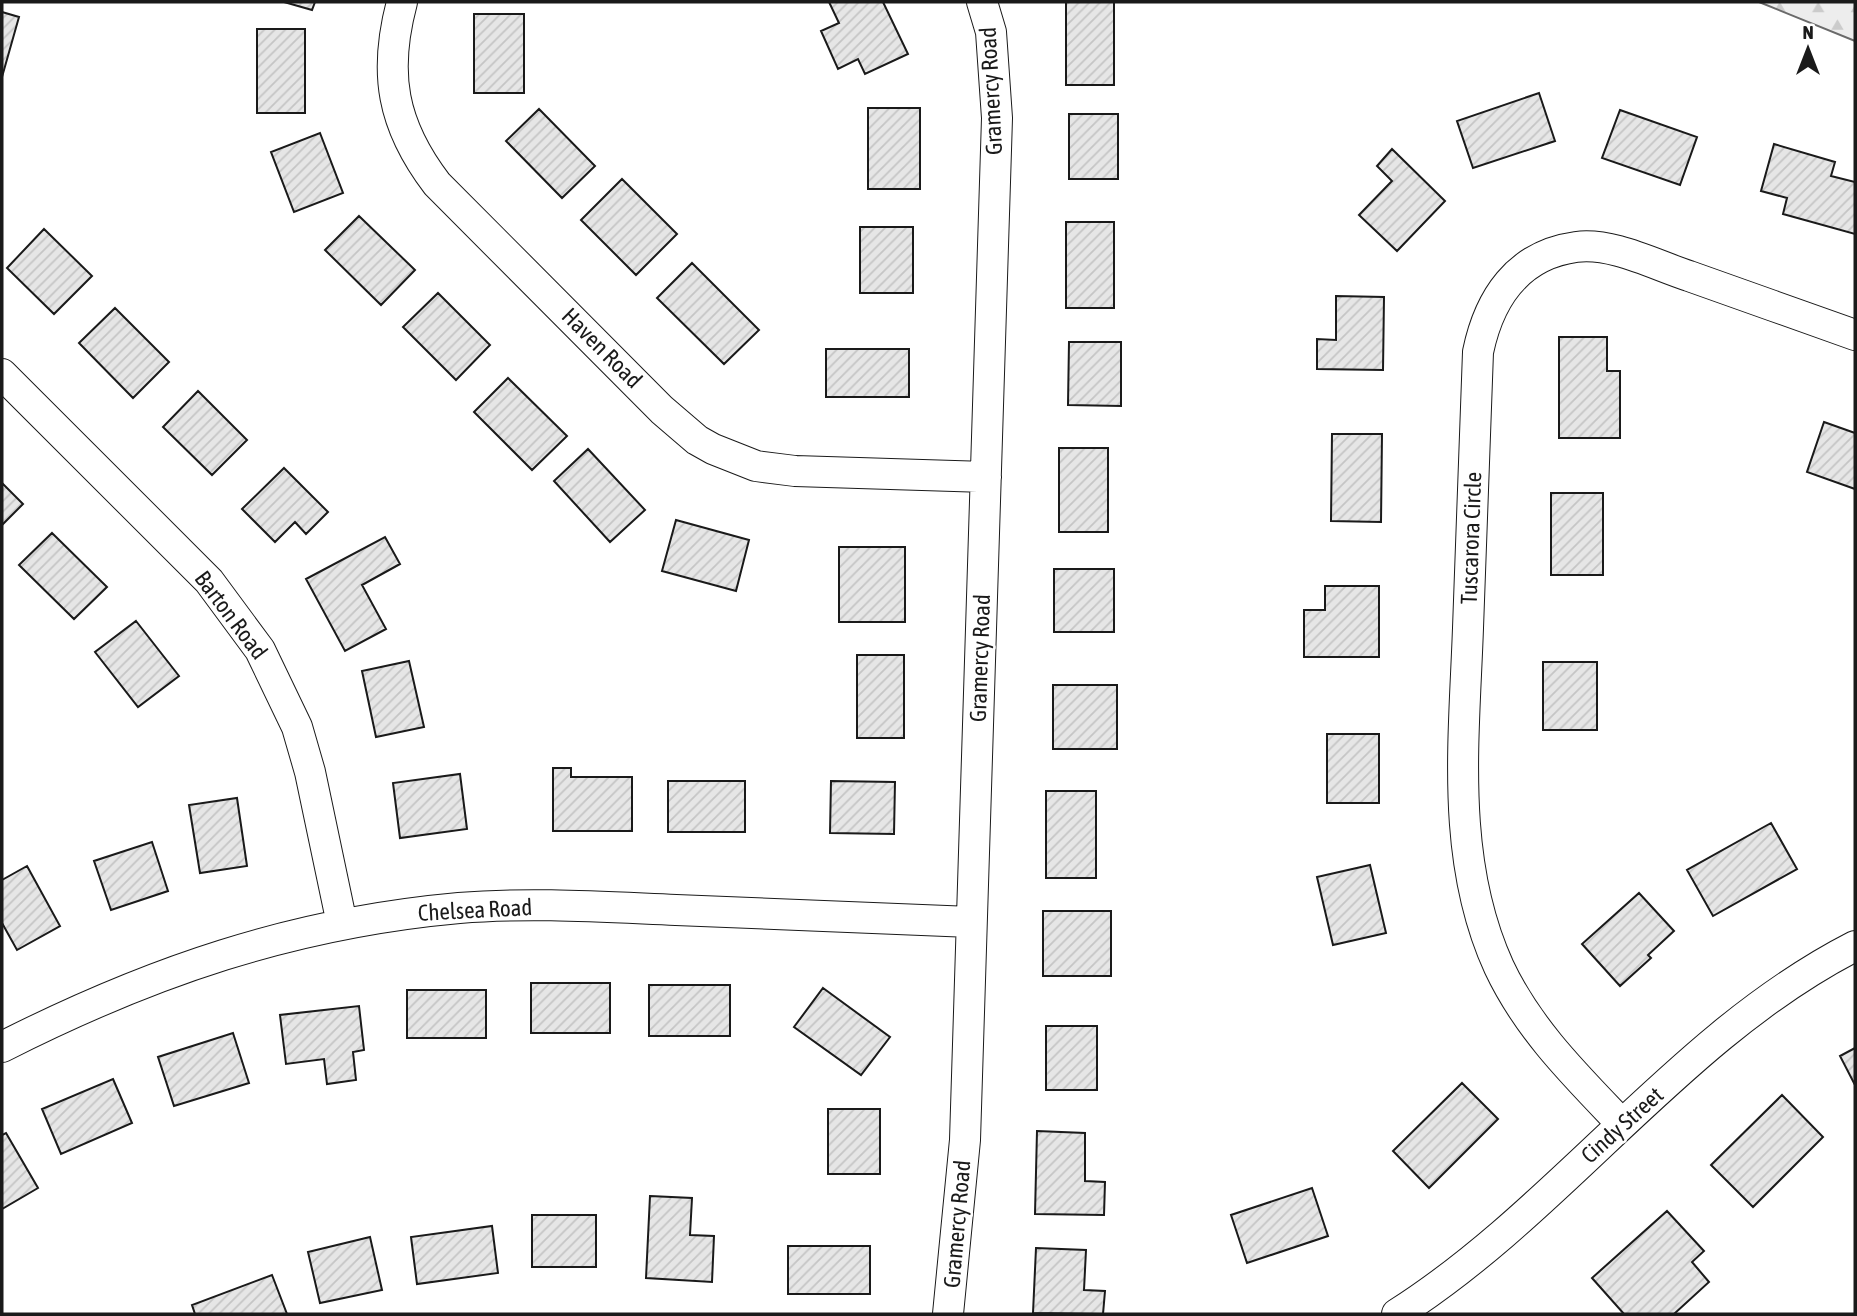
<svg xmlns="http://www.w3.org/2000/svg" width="1857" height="1316" viewBox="0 0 1857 1316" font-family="'Asap Condensed',sans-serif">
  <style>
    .forest { fill: url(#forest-firs); stroke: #6a6a6a; stroke-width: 2 }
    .building { fill: url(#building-hatch); stroke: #1a1a1a; stroke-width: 2 }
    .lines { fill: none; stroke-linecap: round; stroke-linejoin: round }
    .street-casing { stroke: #1a1a1a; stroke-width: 32 }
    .street { stroke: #fff; stroke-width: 30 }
    .labels { text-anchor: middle; stroke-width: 5; stroke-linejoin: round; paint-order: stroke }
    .street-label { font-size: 23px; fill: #1a1a1a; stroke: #fff }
  </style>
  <defs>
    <pattern id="forest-firs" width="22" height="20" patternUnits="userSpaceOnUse" patternTransform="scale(1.75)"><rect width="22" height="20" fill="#ededed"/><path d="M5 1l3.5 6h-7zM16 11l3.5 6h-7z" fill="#cbcbcb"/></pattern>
    <pattern id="building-hatch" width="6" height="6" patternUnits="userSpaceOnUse" patternTransform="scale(1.75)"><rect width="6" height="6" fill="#e6e6e6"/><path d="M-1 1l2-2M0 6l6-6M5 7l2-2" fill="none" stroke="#c5c5c5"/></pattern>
  </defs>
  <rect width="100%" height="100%" fill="#fff"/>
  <path class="forest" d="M1759 2H1855V41Z"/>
  <path class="building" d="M284 2H315L312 10Z
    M829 2H883L908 54 865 74 858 59 838 69 821 31 839 23Z
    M1066 2H1114V85H1066Z
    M2 12 19 17 2 77Z
    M474 14H524V93H474Z
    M257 29H305V113H257Z
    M1539 93 1555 141 1473 168 1457 121Z
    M868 108H920V189H868Z
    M539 109 595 166 562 198 506 141Z
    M1620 110 1697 137 1680 185 1602 158Z
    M1069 114H1118V179H1069Z
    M320 133 343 193 294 212 271 152Z
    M1774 144 1835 162 1831 176 1855 182V234L1783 214 1787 198 1761 191Z
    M1392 149 1445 201 1397 251 1359 215 1392 181 1377 166Z
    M622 179 677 234 636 275 581 220Z
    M359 216 415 270 381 305 325 250Z
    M1066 222H1114V308H1066Z
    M860 227H913V293H860Z
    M44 229 92 276 54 314 7 268Z
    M692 263 759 330 724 364 657 298Z
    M438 293 490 345 456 380 403 327Z
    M1336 296 1384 297 1383 370 1317 369V339L1336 340Z
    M115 308 169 362 133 398 79 343Z
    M1559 337H1607V371H1620V438H1559Z
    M1069 342H1121V406L1068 405Z
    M826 349H909V397H826Z
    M508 378 567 436 532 470 474 412Z
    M198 391 247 440 212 475 163 427Z
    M1824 422 1855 433V489L1807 472Z
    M1332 434H1382L1381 522 1331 521Z
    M1059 448H1108V532H1059Z
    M588 449 645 510 610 542 554 481Z
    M284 468 328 512 306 534 295 522 275 542 242 509Z
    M2 483 23 504 2 525Z
    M1551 493H1603V575H1551Z
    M676 520 749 540 736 591 662 571Z
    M52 533 107 587 74 619 19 565Z
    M385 537 400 564 362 585 386 629 345 651 306 579Z
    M839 547H905V622H839Z
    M1054 569H1114V632H1054Z
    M1325 586H1379V657H1304V610H1325Z
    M136 621 179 676 138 707 95 652Z
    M857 655H904V738H857Z
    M409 661 424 727 376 737 362 671Z
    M1543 662H1597V730H1543Z
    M1053 685H1117V749H1053Z
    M1327 734H1379V803H1327Z
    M553 768H571V777H632V831H553Z
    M460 774 467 829 400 838 393 783Z
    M668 781H745V832H668Z
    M831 781 895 782 894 834 830 833Z
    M1046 791H1096V878H1046Z
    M237 798 247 866 200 873 189 805Z
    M1771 823 1797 869 1713 916 1687 870Z
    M152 842 168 891 111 910 94 861Z
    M1370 865 1386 933 1333 945 1317 877Z
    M27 866 60 926 17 950 2 923V880Z
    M1639 893 1674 931 1648 955 1651 958 1620 986 1582 944Z
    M1043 911H1111V976H1043Z
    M531 983H610V1033H531Z
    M649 985H730V1036H649Z
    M823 988 890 1037 861 1075 794 1027Z
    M407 990H486V1038H407Z
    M359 1006 364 1050 353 1052 356 1080 327 1084 324 1059 286 1064 280 1015Z
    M1046 1026H1097V1090H1046Z
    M233 1033 249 1083 174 1106 158 1057Z
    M1855 1048V1085L1840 1056Z
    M113 1079 132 1123 61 1154 42 1109Z
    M1462 1083 1498 1119 1429 1188 1393 1151Z
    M1782 1095 1823 1137 1753 1207 1711 1165Z
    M828 1109H880V1174H828Z
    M1037 1131 1085 1133V1181L1105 1182 1104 1215 1035 1214Z
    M6 1133 38 1188 2 1209V1135Z
    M1312 1188 1328 1236 1247 1263 1231 1215Z
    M650 1196 692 1198 690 1235 714 1236 712 1282 646 1278Z
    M1667 1211 1704 1251 1692 1262 1709 1282 1674 1314H1624L1592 1278Z
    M532 1215H596V1267H532Z
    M492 1226 498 1273 417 1284 411 1237Z
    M370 1237 382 1290 320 1303 308 1252Z
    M788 1246H870V1294H788Z
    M1036 1248 1086 1250 1084 1290 1105 1291 1103 1314 1033 1313Z
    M272 1275 287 1314H195L192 1305Z"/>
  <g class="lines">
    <g class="street-casing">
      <path id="street" d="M402 2C383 73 392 125 437 184L662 410 697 440 713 449 756 466 795 471 986 477
        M2 374 209 581 260 650 297 727 310 772 342 924
        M2 1047C150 972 292 923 459 908 531 902 604 907 676 910 774 914 873 918 971 922
        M1622 1124C1576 1076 1528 1029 1499 967 1450 860 1464 741 1468 628 1471 536 1475 444 1478 352 1489 299 1517 255 1576 247 1612 242 1655 265 1689 276 1744 296 1800 315 1855 335
        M948 1314 965 1140 997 118 991 32 982 2
        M1397 1314C1562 1209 1679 1036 1855 946"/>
    </g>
    <use href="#street" class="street"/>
  </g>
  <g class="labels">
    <g class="street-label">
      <text transform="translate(991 91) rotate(-93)" y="8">Gramercy Road</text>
      <text transform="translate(602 348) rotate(45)" y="8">Haven Road</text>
      <text transform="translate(1471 538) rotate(-88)" y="8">Tuscarora Circle</text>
      <text transform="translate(231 615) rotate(53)" y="8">Barton Road</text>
      <text transform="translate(980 658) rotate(-88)" y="8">Gramercy Road</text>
      <text transform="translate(475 910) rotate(-3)" y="8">Chelsea Road</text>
      <text transform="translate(1622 1125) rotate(-42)" y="8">Cindy Street</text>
      <text transform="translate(957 1224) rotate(-85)" y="8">Gramercy Road</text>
    </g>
  </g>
  <rect width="1857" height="1316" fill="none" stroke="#1a1a1a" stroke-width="7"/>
  <g transform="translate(1808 49)" stroke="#ffffff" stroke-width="5" paint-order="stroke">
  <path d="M0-5L12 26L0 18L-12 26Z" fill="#1a1a1a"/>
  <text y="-10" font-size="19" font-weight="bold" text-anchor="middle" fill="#1a1a1a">N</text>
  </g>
</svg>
